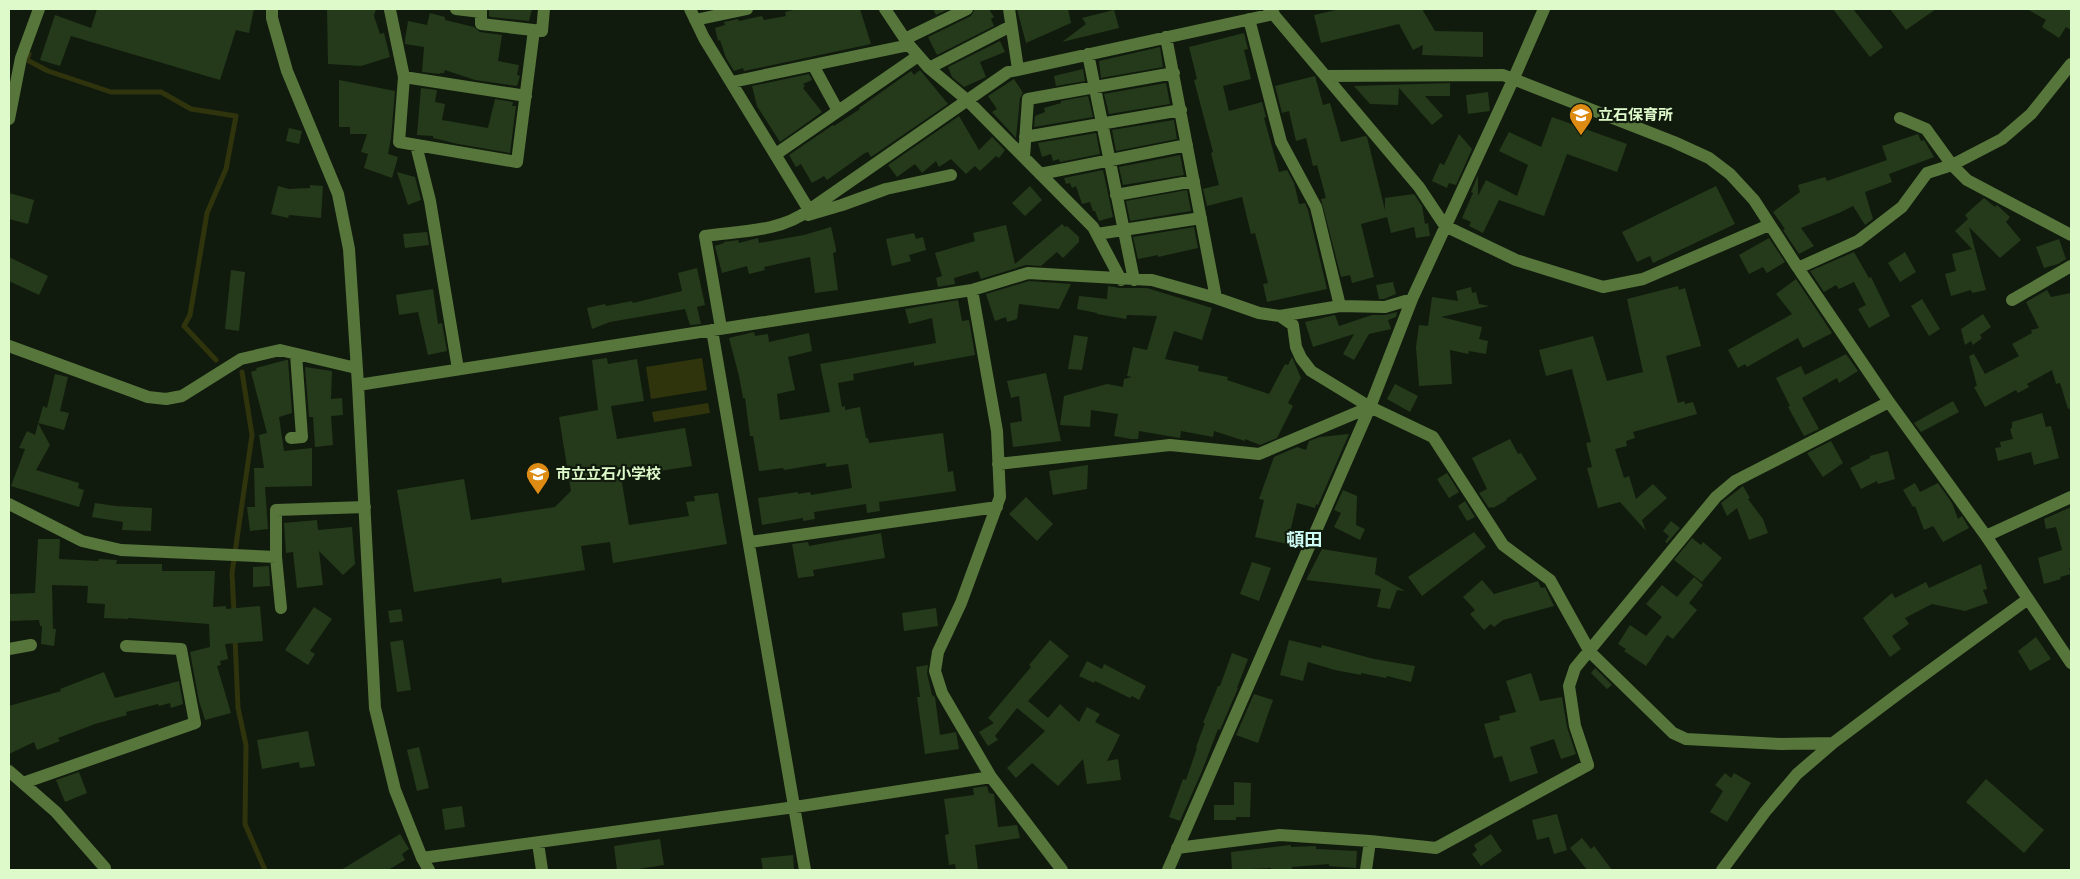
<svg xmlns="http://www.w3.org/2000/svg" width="2080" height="879" viewBox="0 0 2080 879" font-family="'DM Sans','Noto Sans JP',sans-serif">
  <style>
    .water { fill: #2f340c }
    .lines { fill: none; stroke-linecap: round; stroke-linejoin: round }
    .stream { stroke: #2f340c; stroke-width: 5 }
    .building { fill: #243a1a }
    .minor { stroke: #57763c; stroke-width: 12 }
    .labels { text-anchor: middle; stroke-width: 4.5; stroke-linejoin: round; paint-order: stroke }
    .poi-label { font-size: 15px; font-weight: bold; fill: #defacb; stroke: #111b0d; text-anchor: start }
    .quarter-label { font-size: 18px; font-weight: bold; fill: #cdfbf4; stroke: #111b0d }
  </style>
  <rect width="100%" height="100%" fill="#111b0d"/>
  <path class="water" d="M702 358 707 390 651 399 646 367Z
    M708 403 710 413 654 422 652 412Z"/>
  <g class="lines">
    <path class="stream" d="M29 54 27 60 48 71 111 92H161L191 109 236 116 226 169 207 213 190 315 184 326 216 360
      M234 614 232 573 252 435 242 372
      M235 638 238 708 246 745 245 824 265 870"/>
  </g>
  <path class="building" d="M97 9H254L249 33 236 30 220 80 71 36 60 66 40 60 55 15 91 28Z
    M327 9H376L374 16 380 34 384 33 390 57 361 66 328 64Z
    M489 9H532L529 21 491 17 489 16Z
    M797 9H860L871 44 744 71 743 68 734 71 726 58 720 40 718 41 715 28 725 25 724 22 738 19 739 21 762 16 764 20 786 16 785 12Z
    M933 9H949L936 15Z
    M975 9H989L994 17 991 19 994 26 937 55 928 37 971 16Z
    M1017 9H1068L1071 23 1026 43Z
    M1340 9H1422L1435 31 1483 32V57L1422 55 1423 45 1413 50 1399 24 1321 43 1314 15Z
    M1833 9H1853L1883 47 1870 57Z
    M1890 9H1936L1906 30Z
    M2027 9H2071V30L2066 27 2059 38 2042 27 2046 20Z
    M1114 10 1119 28 1062 42 1086 24 1082 18Z
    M430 13 445 17V20L474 27 480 32 502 35 498 61 519 65 517 75 520 76 517 86 475 80 445 70 444 73H440V74L422 72 424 47 405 44V40L408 21 427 25Z
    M1244 33 1248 49 1244 50 1251 79 1223 86 1229 111 1262 102 1266 117 1264 118 1279 172 1287 170 1294 183 1299 204 1305 203 1308 210 1327 289 1267 302 1263 284 1268 283 1255 233 1251 234 1242 197 1207 206 1203 189 1219 185 1211 153 1213 152 1194 80 1197 79 1189 47Z
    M1000 41 1005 52 980 62 986 77 964 87 952 77 948 67Z
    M1160 47 1163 67 1101 78 1099 61Z
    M1083 69 1085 81 1056 86 1054 76Z
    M920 70 948 104 871 157 868 152 865 153 827 180 824 176 812 183 801 164 796 167 789 155 833 125 834 126 860 109 859 108 911 71 914 75Z
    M809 74 812 80 803 84 805 86 803 88 822 112 780 142 757 106 752 86Z
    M1315 76 1323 105 1330 103 1341 142 1365 136 1367 137 1385 210V198L1414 194 1422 206 1425 224 1428 223 1430 236 1416 238 1414 227 1391 233 1387 217 1361 224 1374 277 1352 283 1350 275 1341 277 1321 199 1326 198 1317 165 1313 166 1306 138 1296 141 1289 111 1282 113 1275 86Z
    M1014 79 1023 93 1020 98 1016 138 992 112 997 109 988 96Z
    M339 80 395 91 391 138 388 154 398 157 392 178 364 168 368 154 361 152 367 134H350V127H339Z
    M1166 83 1170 104 1109 114 1104 94Z
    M1450 83V96H1425L1443 116 1432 125 1399 88 1398 105 1370 104 1354 86Z
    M421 88 437 90 435 102 445 104 442 120 488 128 495 99 513 102 512 106H516L510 153 458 144 433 138V136L417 135Z
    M1488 92 1490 111 1468 114 1466 95Z
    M1088 96 1093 117 1034 127 1035 116 1045 112 1044 108 1061 103V101Z
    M959 116 979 150 992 137 1005 150 999 158 996 156 980 171 975 166 966 174 951 159 939 167 936 161 922 173 915 164 897 177 888 165Z
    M1552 117 1627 144 1617 172 1567 154 1544 216 1499 200 1483 233 1469 226 1471 222 1462 218 1473 193 1471 192 1478 175V196L1486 180 1517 196 1528 165 1499 151 1509 132 1541 147Z
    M1174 120 1177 139 1116 151 1112 130Z
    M289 128 302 131 299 144 286 141Z
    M1096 133 1100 154 1060 162 1059 159 1053 161 1051 154 1042 157 1038 143Z
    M1459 134 1472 149 1456 185 1449 183 1447 188 1432 181 1440 163 1444 165Z
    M1918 134 1921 141 1924 140 1934 157 1889 174 1892 182 1865 192 1873 219 1865 225 1853 206 1839 213 1801 228 1814 246 1799 254 1783 230 1785 229 1773 212 1800 192 1798 185 1825 177 1827 181 1887 160 1882 146Z
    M1180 155 1184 175 1123 185 1119 167Z
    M1103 170 1113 217 1099 221 1095 211H1093L1090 202 1082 204 1076 186 1072 188 1070 183 1066 184 1064 178Z
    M397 172 415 177 421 200 408 205Z
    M310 185 323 186 321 218 289 215 288 218 271 214 278 186 289 189 310 188Z
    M1030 186 1042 200 1025 216 1012 203Z
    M1716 186 1735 224 1653 263 1650 256 1637 262 1622 232Z
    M1187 190 1191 211 1130 221 1126 201Z
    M9 193 34 200 28 224 9 219Z
    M1984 198 1995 207 1997 205 2010 217 2006 222 2021 240 2000 258 1969 227 1986 290 1972 293 1971 290 1951 296 1945 274 1956 271 1952 254 1972 249 1955 231 1968 219 1965 215Z
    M1062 224 1065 227 1067 226 1079 237V242L1063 258 1057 252 1041 266 1026 265 981 279 978 271 954 278 955 284 938 287 936 278 942 276 935 253 975 241 973 233 1006 225 1015 264Z
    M831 227 836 249V252L833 253 838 290 815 293 810 257 764 267 765 270 749 274 747 266 722 273 715 246 724 243V242L738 240 739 243 758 238 759 243 804 235Z
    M1194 227 1198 248 1158 257V255L1138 259 1133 237Z
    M427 232 429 245 405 248 403 234Z
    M914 233 916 239 923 237 926 250 909 255 911 261 892 266 886 239Z
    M1769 238 1785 262 1767 273 1763 267 1749 274 1739 255Z
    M2059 239 2066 259 2058 264 2044 268 2036 247Z
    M1854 252 1869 278 1871 277 1890 316 1869 328 1858 309 1866 305 1854 282 1839 289 1836 285 1824 292 1810 271Z
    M1905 252 1916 272 1900 282 1888 263Z
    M9 257 48 276 39 295 9 281Z
    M697 268 705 305 697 307 701 324 690 325 685 309 610 322 592 329 587 308 605 304 606 306 632 301 633 303 682 291 678 273Z
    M231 270 245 272 239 331 225 329Z
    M1796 279 1832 333 1803 348 1798 338 1747 367 1745 364 1738 368 1728 350 1792 314 1776 294Z
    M1029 281 1071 284 1059 309 1019 304 1017 319 1007 322 1006 317 995 321 986 294Z
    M1393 282 1396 294 1384 299H1379L1376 285Z
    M1108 286 1120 288H1147L1212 308 1202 340 1174 331 1165 359 1199 366 1198 371 1228 377 1227 380 1269 394 1285 364 1288 365 1292 357 1301 378 1288 403 1293 406 1277 438 1260 445 1245 439V441L1214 431 1213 437 1181 431 1180 438 1139 431 1138 439H1131L1114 436 1118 414 1091 410 1090 427 1060 425 1064 396 1107 384 1123 387 1124 379 1132 377 1127 376 1133 347 1147 350 1157 316 1127 315 1126 319 1097 314V313L1077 309 1079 296 1107 299Z
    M1678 286 1679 290 1685 288 1701 346 1666 356 1678 403 1684 401 1685 404 1693 402 1697 414 1633 432 1635 438 1626 441 1627 446 1615 449 1624 478 1629 476 1636 499 1653 484 1667 498 1642 520 1646 531 1620 502 1598 508 1587 468 1592 467 1586 443 1591 442 1572 369 1546 376 1539 350 1593 336 1607 381 1643 372 1627 299Z
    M1471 287 1472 293 1476 292 1479 304 1489 306 1441 317 1482 327 1479 339 1488 341 1486 354 1469 351 1468 354 1450 350 1452 384 1419 386 1416 347 1419 325 1428 326 1432 297 1458 301 1456 291Z
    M433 289 438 324 442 323 447 351 428 355 418 312 399 315 396 295Z
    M2047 290 2051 297 2071 293V408L2068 409 2060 383 2056 384 2052 370 2027 384 2029 387 2018 393 2016 390 1985 407 1974 387 1977 386 1969 356 1974 354 1985 374 2019 356 2012 344 2032 333 2031 330 2039 328 2026 302Z
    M1922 299 1940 329 1929 336 1911 306Z
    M958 300 962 321 969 320 975 355 914 366V362L853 374 854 380 838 383 842 407 845 406V410L860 407 866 438H868L869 443 943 433 948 472 953 471 956 491 879 502 880 511 867 513 866 504 814 512 815 519 803 521V518L762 525 758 498 798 492V494L810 492 811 495 852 488 848 464 826 467V463L784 470 783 468 759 471 753 436H750L745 398H743L739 376 729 338 754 332 755 336 768 334 769 342 809 333 812 351 788 357 795 390 777 394 780 420 830 412 820 364 936 343 932 318 909 324 905 309Z
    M1397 312 1396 317 1388 320 1391 329 1369 334 1354 360 1343 354 1354 334 1313 347 1305 322 1335 315 1339 326 1372 315H1385Z
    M1983 314 1991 327 1980 335 1982 338 1973 345 1971 341 1965 345 1961 329Z
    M1074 335 1088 337 1082 370 1068 369Z
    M1846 354 1858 371 1839 383 1837 378 1802 398 1819 429 1804 436 1788 407 1790 406 1776 378 1801 366 1805 375Z
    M607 358 608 364 637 359 644 401 611 406 617 439 685 428 692 466 621 477 629 525 689 516 686 502 695 501 694 496 718 493 727 544 613 563 610 542 581 546 585 570 502 583 501 578 414 592 397 490 464 479 471 520 555 507 571 491 559 417 598 410 592 360Z
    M286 360H288L292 413 279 417 284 451 312 448V486L265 487 268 529 250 531 247 507H255L254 468H264L259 435 267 433 251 372 257 370 256 368Z
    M305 367 332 371 331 399 342 398 343 415 331 416 333 445 315 447 313 417H309Z
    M1046 373 1061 441 1013 447 1010 423 1022 421 1019 396 1011 398 1007 381Z
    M55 374 68 377 60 411 69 413 64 430 38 423 50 445 36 470 79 483 78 488 84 490 79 507 11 486 25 449 19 448 27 431 35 435 43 406 47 408Z
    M1395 384 1418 396 1410 412 1387 399Z
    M1953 401 1959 412 1921 432 1914 423Z
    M2042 413 2046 427 2051 426 2059 458 2034 465 2031 452 1998 461 1995 448 2001 447 2000 442 2013 439 2010 429 2012 428V422Z
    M1349 434 1318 505 1316 504 1315 508 1297 503 1287 544 1255 537 1264 500 1259 499 1274 457 1297 447 1306 450 1309 441 1320 437Z
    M1510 439 1518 454 1521 453 1537 479 1506 499 1507 500 1493 508 1492 507 1489 508 1479 493 1487 489 1472 458Z
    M1831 441 1843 463 1823 477 1807 453Z
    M1888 451 1895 479 1878 484 1877 481 1861 489 1850 468 1870 458V456Z
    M1088 465 1087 489 1053 495 1049 471Z
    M1447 473 1459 492 1449 498 1437 479Z
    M1915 483 1920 492 1938 483 1952 503 1958 519 1962 516 1969 528 1943 542 1933 526 1924 530 1915 506 1913 507 1903 490Z
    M1743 486 1750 498 1748 499 1763 519 1768 533 1749 540 1737 508 1727 516 1721 503Z
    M1343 490 1357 496 1356 525 1365 529 1360 540 1334 527 1341 513 1334 510Z
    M1026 497 1053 524 1037 541 1009 514Z
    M1465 501 1475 517 1467 521 1458 506Z
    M95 503 116 506 152 508 151 531 122 530 123 522 92 517Z
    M2071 507V568H2069L2071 574 2060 577 2061 579 2044 584 2038 558 2062 550 2056 527 2046 529 2044 519Z
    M317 520 318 530 352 527 355 564 343 575 319 551 323 585 297 588 293 552 286 553 284 523Z
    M1671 521 1680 528 1667 543 1665 542 1669 536 1663 531Z
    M1474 532 1486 547 1422 596 1408 577Z
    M881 533 885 558 813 570 814 576 798 578 792 544 808 542 809 546Z
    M1692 538 1701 545 1703 542 1722 558 1702 582 1674 560Z
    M38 539H60L59 559 98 561 99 559 117 560 116 564H162V571H215L213 607 226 606V609L260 606 263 641 225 644 228 659 220 661 221 665 217 666 231 713 205 720 199 701 190 652 210 647 209 624 128 618V619L104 618 105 604 87 603 88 586 52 585 53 629H56L54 646 41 644 42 626H40L39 620 9 621V594L35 593Z
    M1322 549 1377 558 1375 574 1405 591 1397 590 1390 609 1377 607 1381 589 1306 580Z
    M1252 562 1271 568 1259 601 1240 594Z
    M1981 564 1987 589 1983 590 1988 603 1965 611 1932 604 1905 618 1909 624 1892 636 1901 649 1890 657 1863 618 1892 593 1895 598 1926 582 1929 588Z
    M269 566 270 586 253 587V567Z
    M1694 577 1703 585 1689 603 1697 610 1673 639 1667 635 1646 666 1624 651 1626 649 1618 644 1630 625 1646 636 1662 617 1646 604 1662 585 1677 597Z
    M1482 580 1494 594 1538 581 1541 588 1545 587 1554 606 1503 620 1494 627 1491 624 1484 630 1470 614 1475 610 1463 597Z
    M314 607 332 619 310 651 315 654 308 665 285 650Z
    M936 608 938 626 904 631 902 613Z
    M401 609 403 621 390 623 388 611Z
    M2036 637 2051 659 2030 671 2018 651Z
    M403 640 411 690 397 692 390 642Z
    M1050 640 1069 656 1028 701 1048 718 1060 704 1079 722 1087 707 1100 714 1095 722 1120 735 1107 761 1118 759 1121 780 1087 784 1083 759 1058 786 1032 763 1016 778 1007 768 1045 731 1017 708 995 736 998 740 988 746 979 732 994 723 988 718 1031 667 1029 665Z
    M1289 640 1321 648 1322 645 1374 659 1415 666 1411 682 1387 676 1386 678 1361 673V675L1335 670 1308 662 1303 681 1280 675Z
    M1232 653 1248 659 1237 688H1238L1220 730 1218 729 1202 771 1180 821 1169 817 1183 779 1186 780 1197 748 1196 747 1205 723H1203L1218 686H1220Z
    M1087 661 1102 669 1104 664 1146 686 1139 700 1132 696 1130 698 1095 681 1094 683 1079 676Z
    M928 665 927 673 932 695 935 697 940 735 956 732 959 749 925 754 917 697H920L916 667Z
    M1595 668 1612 685 1607 689 1591 673Z
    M104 672 115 698 179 681 183 704 171 708 170 703 159 706 158 704 126 712 127 715 95 724 58 738 60 741 37 750 34 742 9 754V706L61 691 60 689Z
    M1531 673 1540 701 1562 697 1567 727 1576 754 1561 759 1554 739 1530 747 1538 773 1510 782 1502 756 1494 758 1484 724 1500 720 1499 716 1516 712 1506 681Z
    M1254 694 1273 700 1258 743 1236 735Z
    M308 731 315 766 300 768 299 762 262 769 257 740Z
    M419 747 429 788 417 791 407 750Z
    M79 772 87 793 65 802 56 780Z
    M1725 773 1731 778 1734 773 1751 783 1727 822 1710 812 1723 791 1715 785Z
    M1986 779 2044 830 2024 853 1966 802Z
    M1234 782 1251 783 1250 817H1236V820H1214V805H1234Z
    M987 786 989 793 994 794 998 827 1017 825 1020 838 975 845 978 870H956L955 864 949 865 945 835 949 834 944 799 974 795 973 788Z
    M462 806 465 827 445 830 442 809Z
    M1557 814 1567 850 1554 854 1549 837 1537 840 1532 820Z
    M400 834 409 849 402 854 405 860 388 870H341Z
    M1491 834 1502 851 1481 866 1472 854 1477 850 1474 845Z
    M1582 838 1591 849 1594 846 1612 870H1587L1570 848Z
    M660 839 664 865 632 870H617L614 846Z
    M1291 845V847L1316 846V849L1357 851 1356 868 1329 866V864L1292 867V870H1271V868L1232 870 1231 852Z
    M793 855 794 870H763L761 858Z"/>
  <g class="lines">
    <path class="minor" d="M272 9V18L287 71 338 194 349 249 358 385 375 708 395 790 422 858 429 870
      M456 9 481 12
      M481 9V24L542 31 544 9
      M690 9 704 38 809 210 1008 72 1274 14
      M885 9 909 45 929 68 967 100 1093 227 1121 280
      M1009 9 1018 69
      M1269 9 1419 187 1445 226 1516 260 1603 287 1643 279 1769 225
      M390 10 404 77 399 142 517 162 534 30
      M1249 19 1281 142 1316 207 1340 306
      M695 20 747 9
      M1166 37 1216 298
      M905 39 967 9
      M1088 54 1134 280
      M813 65 838 111
      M929 68 1011 26
      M1326 76 1503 75 1674 142 1709 158 1730 174 1754 200 1798 268 1889 402 1986 536 2071 663
      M404 77 526 96
      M732 82 909 45
      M1900 118 1926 129 1952 165 1967 180 2071 235
      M9 119 21 58 39 9
      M1025 137 1181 110
      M416 145 430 201 458 369
      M776 154 918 56
      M1024 157 1028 99 1174 73
      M1040 174 1187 145
      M1116 195 1194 181
      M808 215 842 205 886 189 951 175
      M1097 234 1201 218
      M1798 268 1858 241 1902 207 1927 173 1952 165 2002 139 2031 114 2071 64
      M972 290 997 431 1000 497 961 603 938 652 935 671 942 693 991 777 1062 870
      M2012 300 2071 266
      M1280 316 1293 325 1296 347 1301 358 1311 371 1370 407 1433 437 1503 545 1550 580 1590 652 1673 733 1686 739 1781 744 1833 743
      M721 328 705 236C739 231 781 232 809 210
      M712 330 805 870
      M9 346 148 397 166 399 182 396 241 359 280 350 356 368
      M358 385 972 290 1028 273 1152 280 1216 298 1259 313 1280 316 1340 306 1385 307 1412 299
      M291 438 302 437 296 354
      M998 464 1170 445 1259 454 1370 407
      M9 504 82 541 121 550 276 557V510L365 507
      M1986 536 2071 497
      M750 542 997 507
      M276 557 281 608
      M9 649 31 645
      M9 771 56 812 105 868V870
      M23 783 195 723 181 649 126 646
      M538 843 542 870
      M1177 848 1280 835 1370 841 1436 848 1588 765 1575 726 1569 686 1575 668 1716 497 1735 481 1889 402
      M422 858 795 807 991 777
      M1168 870 1370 407 1412 299 1513 80 1544 9
      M1366 870 1370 841
      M1722 870 1765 812 1797 774 1833 743 1902 691 2028 599"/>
  </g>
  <defs>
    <g id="school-pin" transform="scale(1.25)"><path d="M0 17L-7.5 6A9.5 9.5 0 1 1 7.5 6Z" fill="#de8b14" stroke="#111b0d"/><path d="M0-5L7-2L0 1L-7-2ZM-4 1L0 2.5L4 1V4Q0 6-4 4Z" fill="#fff"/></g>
  </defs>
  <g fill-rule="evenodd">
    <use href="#school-pin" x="1581" y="115"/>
    <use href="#school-pin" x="538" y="474"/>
  </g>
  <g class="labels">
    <g class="poi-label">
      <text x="1598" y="120">立石保育所</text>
      <text x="556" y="479">市立立石小学校</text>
    </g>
    <g class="quarter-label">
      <text x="1304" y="546">頓田</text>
    </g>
  </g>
  <rect width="2080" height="879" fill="none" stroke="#defacb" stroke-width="20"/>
</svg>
